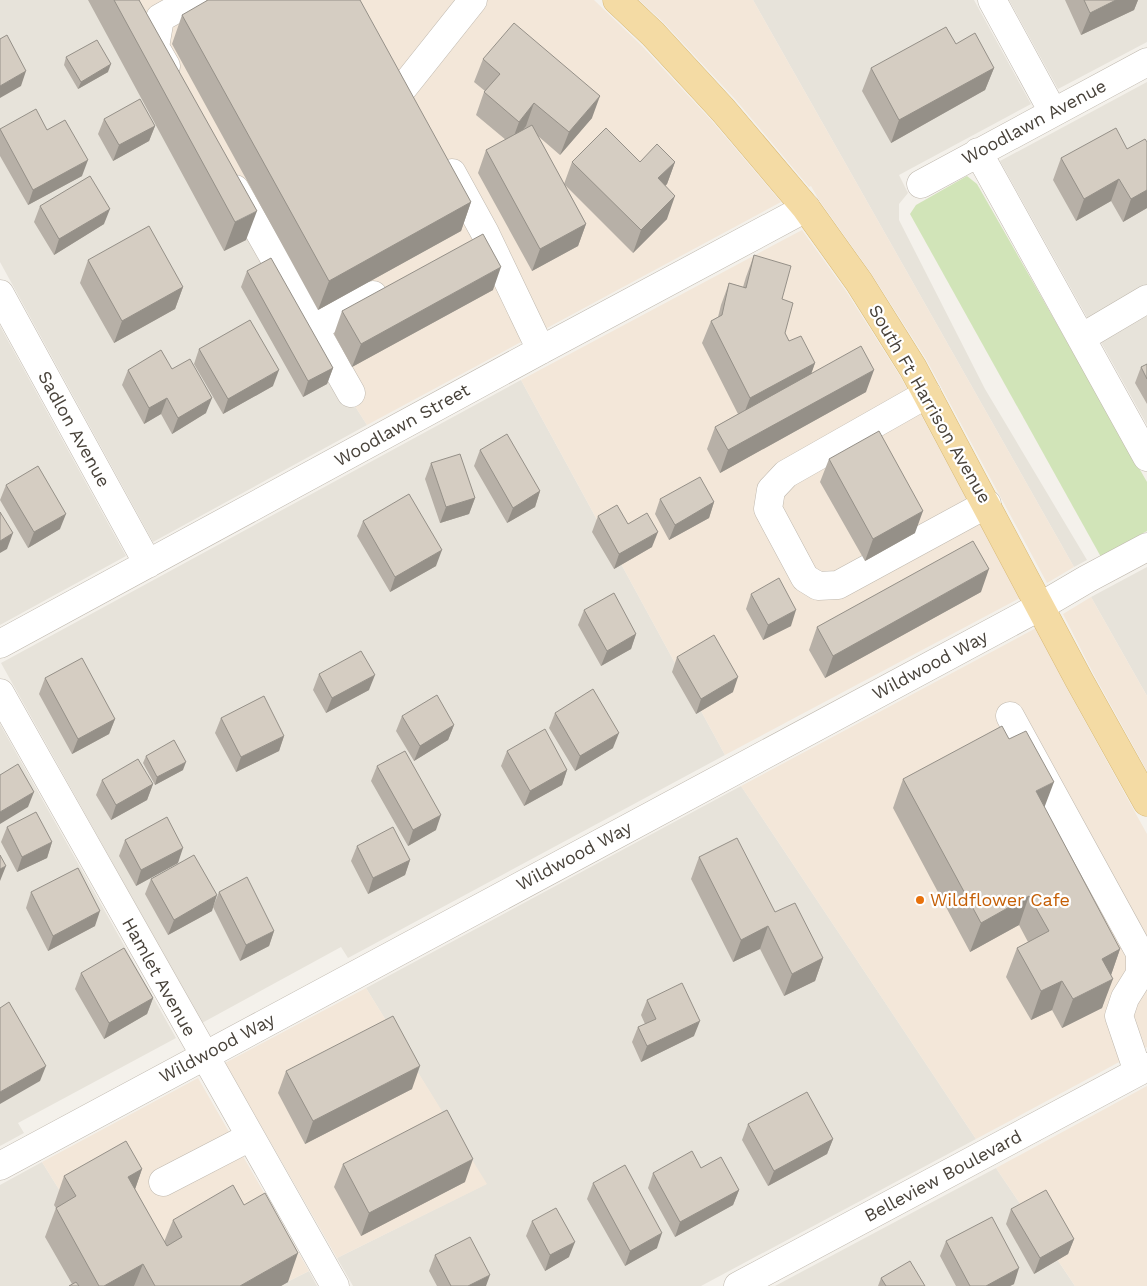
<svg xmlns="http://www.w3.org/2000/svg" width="1147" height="1286" viewBox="0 0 1147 1286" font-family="'Work Sans',sans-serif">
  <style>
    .residential { fill: #e7e3da }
    .commercial { fill: #f3e7d9 }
    .green { fill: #d1e4b8 }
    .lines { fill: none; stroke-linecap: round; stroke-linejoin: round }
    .minor-casing { stroke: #bfb8ae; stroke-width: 29 }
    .major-casing { stroke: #d8b875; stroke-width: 29 }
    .minor { stroke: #fff; stroke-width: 28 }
    .major { stroke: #f4dba4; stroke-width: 28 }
    .wall { fill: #b7b0a7 }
    .shaded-wall { fill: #959088 }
    .building { fill: #d5cdc2; stroke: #959088 }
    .food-dot { fill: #e8710a; stroke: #fff; stroke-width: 2 }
    .labels { text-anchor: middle; stroke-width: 4.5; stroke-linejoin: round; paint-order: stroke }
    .street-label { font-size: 18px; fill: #48423a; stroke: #fff }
    .food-label { font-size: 18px; fill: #c56008; stroke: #fff; text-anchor: start }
  </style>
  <rect width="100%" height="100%" fill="#f4f1eb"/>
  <path class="residential" d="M0 0H97L367 425 153 542 0 262Z
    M753 0H974L1031 104 899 175 908 193 899 204V220L985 389 1087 560 1074 567Z
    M1009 0H1147V42L1058 89Z
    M1147 82V425L1000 161Z
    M0 326 126 556 0 625Z
    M521 380 725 755 348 958 341 947 202 1023 1 663Z
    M1147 567V696L1091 597Z
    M0 724 176 1038 18 1123 24 1133 0 1146Z
    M741 786 976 1139 701 1286H353L337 1258 486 1184 366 988Z
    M42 1162 119 1286H0V1185Z
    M996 1168 1075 1286H775Z
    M309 1271 317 1286H279Z"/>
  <path class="commercial" d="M97 0H594L642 46 712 121 781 202 367 425Z
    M639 0H753L1074 567 1047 583 926 359 871 273 819 200 811 186 809 187 735 99 663 22Z
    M802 230 846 291 900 376 1020 598 725 755 521 380Z
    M1091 597 1147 696V771L1093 673 1063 614Z
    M1036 628 1066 687 1147 834V1047L976 1139 741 786Z
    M366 988 487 1184 337 1258 225 1063Z
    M198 1078 309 1271 279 1286H119L42 1162Z
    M1147 1086V1286H1075L996 1168Z"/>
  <path class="green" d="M967 176 977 184 1147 482V531L1101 557 910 214 916 205Z"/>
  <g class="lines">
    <g class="minor-casing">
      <path id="minor" d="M992 0 1053 112
        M166 66 155 47 160 18 192 0
        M403 88 473 0
        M978 152 1147 457
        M452 173 485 233 541 350
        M921 184 1147 62
        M235 189 351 393
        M0 294 148 564
        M314 328 373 295
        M1081 338 1147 299
        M927 394 786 474 771 490 768 509 805 578 818 586 838 585 987 504
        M0 644 541 350 806 208
        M0 693 335 1286
        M1010 716 1140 953V974L1125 998 1119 1016 1138 1072
        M0 1166 1041 606 1087 579 1147 547
        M163 1182 250 1137
        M738 1286 1147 1067"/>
    </g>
    <g class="major-casing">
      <path id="major" d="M617 0 653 34 723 110 806 208 859 282 913 368 1079 680 1147 802"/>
    </g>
    <use href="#minor" class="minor"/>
    <use href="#major" class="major"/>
  </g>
  <path class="wall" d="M88 0H139L246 240 224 251Z
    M1065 0H1138L1134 10 1081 35Z
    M182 15 471 202 461 231 318 310 172 44Z
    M956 44 994 68 985 90 891 143 862 91 871 68Z
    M66 57 108 72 78 89 64 65Z
    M483 59 592 118 560 155 538 136 564 184 572 162H675L667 184 665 186 667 219 633 253 565 185 586 224 578 246 532 271 478 173 486 150 506 140 476 115 484 92 485 91 474 82Z
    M104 119 155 126 149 141 113 161 98 134Z
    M0 129 47 130 82 176 28 205 0 156Z
    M1147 142V208L1123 222 1111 201 1076 221 1053 180 1061 158 1127 149Z
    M40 206 104 224 54 255 34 222Z
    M754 255 782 299 785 333 789 341 815 363 811 373 866 392 720 473 707 449 715 427 738 414 702 343 711 321 718 317 721 305 729 283 743 287 746 277Z
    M88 260 183 287 175 309 114 343 80 283Z
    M247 271 333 368 327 384 303 397 241 287Z
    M493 290 352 367 334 334 342 311Z
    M199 349 273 386 223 414 194 364Z
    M1147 364V404L1135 383 1141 367Z
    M172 369 206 413 172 434 161 414 144 424 122 385 128 370Z
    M480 450 540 491 535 507 507 523 474 466Z
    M829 459 915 533 865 561 820 482Z
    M431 463 475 498 469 514 440 523 425 479Z
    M6 485 60 529 28 548 0 500Z
    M660 499 714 502 709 518 669 540 655 514Z
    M598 516 628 524 652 547 614 569 592 532Z
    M363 521 436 566 390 592 357 536Z
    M981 592 825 678 809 650 817 627Z
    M751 594 791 626 763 640 746 609Z
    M584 610 636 634 631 649 601 666 578 625Z
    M677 657 733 692 696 714 672 672Z
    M319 674 369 690 326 713 313 690Z
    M45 678 115 719 109 734 72 754 39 694Z
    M555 713 613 748 575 771 549 728Z
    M402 716 454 725 448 740 414 761 396 731Z
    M221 718 284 736 279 751 236 772 215 733Z
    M507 751 567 770 562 785 524 806 501 766Z
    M146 756 183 770 155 785 143 763Z
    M377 766 436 830 408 846 371 781Z
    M903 779 1044 807 1120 949 1111 975 1102 1008 1062 1028 1052 1010 1031 1020 1006 977 1017 948 1028 942 1019 925 970 952 893 808Z
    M102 780 153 784 147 800 111 820 96 795Z
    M7 827 52 842 47 858 17 872 1 842Z
    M125 840 178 863 136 886 119 856Z
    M357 846 410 860 405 875 368 894 351 861Z
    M699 857 775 912 823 958 815 981 784 996 760 949 733 962 691 879Z
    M151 879 212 911 168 935 145 894Z
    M31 892 95 926 48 951 26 908Z
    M219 892 274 931 269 946 240 961 213 907Z
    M81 973 153 998 147 1014 104 1039 75 989Z
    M647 1000 694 1036 641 1062 632 1042 638 1027 645 1024 641 1015Z
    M286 1071 412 1089 305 1144 278 1093Z
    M748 1124 833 1139 827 1154 768 1186 742 1140Z
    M343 1164 465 1182 361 1236 334 1187Z
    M701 1168 739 1190 733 1205 675 1237 648 1188 653 1173Z
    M142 1169 135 1189 164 1242 173 1220 288 1282 281 1286H69L72 1284 45 1237 56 1208 54 1205 64 1176Z
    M593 1183 657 1248 625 1266 587 1199Z
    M1011 1209 1074 1239 1068 1254 1034 1274 1006 1224Z
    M532 1221 569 1257 545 1271 526 1236Z
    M946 1241 1014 1284 1010 1286H956L940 1256Z
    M435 1255 486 1286H437L429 1271Z
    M881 1278 925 1286H878Z"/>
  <path class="shaded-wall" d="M1116 0H1138L1134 10 1081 35 1090 13Z
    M111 64 108 72 78 89 81 82Z
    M994 68 985 90 891 143 899 120Z
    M26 71 21 86 0 98V86Z
    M600 96 592 118 560 155 569 132Z
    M534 103 526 126 511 144 519 122Z
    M155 126 149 141 113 161 119 145Z
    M88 160 82 176 28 205 33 190Z
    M675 162 667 184 650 201 658 178Z
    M1119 179 1111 201 1076 221 1084 199Z
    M1147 190V208L1123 222 1131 199Z
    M675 196 667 219 633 253 641 230Z
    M471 202 461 231 318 310 329 281Z
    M110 209 104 224 54 255 59 239Z
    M257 211 246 240 224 251 235 222Z
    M586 224 578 246 532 271 540 249Z
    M501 267 493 290 352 367 361 344Z
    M183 287 175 309 114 343 122 321Z
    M815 363 807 386 741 421 750 398Z
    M333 368 327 384 303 397 308 381Z
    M279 370 273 386 223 414 228 399Z
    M874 370 866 392 720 473 728 450Z
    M167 398 161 414 144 424 149 408Z
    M212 398 206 413 172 434 178 418Z
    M540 491 535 507 507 523 513 508Z
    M475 498 469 514 440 523 446 507Z
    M714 502 709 518 669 540 675 525Z
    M923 511 915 533 865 561 873 539Z
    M66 514 60 529 28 548 34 532Z
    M658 532 652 547 614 569 619 554Z
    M13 533 7 549 0 553V541Z
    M442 550 436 566 390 592 395 577Z
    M989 569 981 592 825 678 833 656Z
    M796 610 791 626 763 640 768 625Z
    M636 634 631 649 601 666 607 651Z
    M375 675 369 690 326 713 332 698Z
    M738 677 733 692 696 714 701 699Z
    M115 719 109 734 72 754 78 739Z
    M454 725 448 740 414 761 420 746Z
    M619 733 613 748 575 771 580 756Z
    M284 736 279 751 236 772 241 757Z
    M186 762 183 770 155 785 157 777Z
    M567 770 562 785 524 806 530 791Z
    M1054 782 1043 811 1036 791Z
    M153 784 147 800 111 820 116 805Z
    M34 792 28 807 0 824V812Z
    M441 815 436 830 408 846 413 830Z
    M52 842 47 858 17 872 22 857Z
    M183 848 178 863 136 886 141 870Z
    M410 860 405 875 368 894 373 878Z
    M6 866 0 881V882V869Z
    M217 895 212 911 168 935 174 920Z
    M1029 896 1019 925 970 952 981 923Z
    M100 911 95 926 48 951 53 936Z
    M768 926 760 949 733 962 741 940Z
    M274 931 269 946 240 961 246 945Z
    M1120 949 1110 978 1102 959Z
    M823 958 815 981 784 996 792 974Z
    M1113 979 1102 1008 1062 1028 1073 999Z
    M1062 981 1052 1010 1031 1020 1041 991Z
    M153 998 147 1014 104 1039 109 1023Z
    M700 1021 694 1036 641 1062 647 1046Z
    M46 1066 40 1081 0 1104V1092Z
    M420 1066 412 1089 305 1144 313 1121Z
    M833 1139 827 1154 768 1186 774 1171Z
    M473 1159 465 1182 361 1236 369 1213Z
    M142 1169 132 1198 128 1177Z
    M739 1190 733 1205 675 1237 680 1222Z
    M662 1233 657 1248 625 1266 630 1251Z
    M1074 1239 1068 1254 1034 1274 1040 1258Z
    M575 1242 569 1257 545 1271 550 1255Z
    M298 1253 288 1282 281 1286H240Z
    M143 1264 134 1286H104Z
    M1019 1268 1014 1284 1010 1286H986Z
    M490 1275 486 1286H468Z"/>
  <path class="building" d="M114 0H139L257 211 235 222Z
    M208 0H360L471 202 329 281 182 15Z
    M1084 0H1116L1090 13Z
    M514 23 600 96 569 132 534 103 519 122 484 92 500 74 483 59Z
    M946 27 956 44 975 33 994 68 899 120 871 68Z
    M7 35 26 71 0 86V39Z
    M97 40 111 64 81 82 66 57Z
    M140 99 155 126 119 145 104 119Z
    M36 109 47 130 65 120 88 160 33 190 0 129Z
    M532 125 586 224 540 249 486 150Z
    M606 128 640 162 657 144 675 162 658 178 675 196 641 230 572 162Z
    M1116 128 1127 149 1145 139 1147 142V190L1131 199 1119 179 1084 199 1061 158Z
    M90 176 110 209 59 239 40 206Z
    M149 226 183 287 122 321 88 260Z
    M483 234 501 267 361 344 342 311Z
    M754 255 791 266 782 299 793 303 785 333 789 341 801 336 815 363 750 398 711 321 722 315 729 283 746 288Z
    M271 258 333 368 308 381 247 271Z
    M250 320 279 370 228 399 199 349Z
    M861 346 874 370 728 450 715 427Z
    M161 350 172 369 190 359 212 398 178 418 167 398 149 408 128 370Z
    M1147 364V379L1141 367Z
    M879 431 923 511 873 539 829 459Z
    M507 434 540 491 513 508 480 450Z
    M460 454 475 498 446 507 431 463Z
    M38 466 66 514 34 532 6 485Z
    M700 477 714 502 675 525 660 499Z
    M409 494 442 550 395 577 363 521Z
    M617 505 628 524 647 513 658 532 619 554 598 516Z
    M0 512 13 533 0 541Z
    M973 541 989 569 833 656 817 627Z
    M779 578 796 610 768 625 751 594Z
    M614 593 636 634 607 651 584 610Z
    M714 635 738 677 701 699 677 657Z
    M361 651 375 675 332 698 319 674Z
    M82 658 115 719 78 739 45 678Z
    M593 689 619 733 580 756 555 713Z
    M437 695 454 725 420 746 402 716Z
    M264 696 284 736 241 757 221 718Z
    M1002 726 1009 739 1026 731 1054 782 1036 791 1120 949 1102 959 1113 979 1073 999 1062 981 1041 991 1017 948 1049 931 1029 896 981 923 903 779Z
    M545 729 567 770 530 791 507 751Z
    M174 740 186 762 157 777 146 756Z
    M405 751 441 815 413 830 377 766Z
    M138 759 153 784 116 805 102 780Z
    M18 764 34 792 0 812V775Z
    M36 812 52 842 22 857 7 827Z
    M167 817 183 848 141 870 125 840Z
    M393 827 410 860 373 878 357 846Z
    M737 838 775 912 795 903 823 958 792 974 768 926 741 940 699 857Z
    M0 855 6 866 0 869Z
    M194 855 217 895 174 920 151 879Z
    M78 868 100 911 53 936 31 892Z
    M247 877 274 931 246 945 219 892Z
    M124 948 153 998 109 1023 81 973Z
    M682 983 700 1021 647 1046 638 1027 656 1019 647 1000Z
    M9 1002 46 1066 0 1092V1008Z
    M393 1016 420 1066 313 1121 286 1071Z
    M807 1092 833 1139 774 1171 748 1124Z
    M447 1110 473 1159 369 1213 343 1164Z
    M126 1141 142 1169 128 1177 167 1246 182 1237 173 1220 233 1185 244 1205 265 1193 298 1253 240 1286H155L143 1264 104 1286H99L56 1208 76 1196 64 1176Z
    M692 1151 701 1168 721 1157 739 1190 680 1222 653 1173Z
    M625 1165 662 1233 630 1251 593 1183Z
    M1046 1190 1074 1239 1040 1258 1011 1209Z
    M556 1208 575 1242 550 1255 532 1221Z
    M992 1217 1019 1268 986 1286H970L946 1241Z
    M470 1237 490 1275 468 1286H451L435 1255Z
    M910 1261 925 1286H886L881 1278Z
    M76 1282 79 1286H69Z"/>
  <circle class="food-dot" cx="920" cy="900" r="5"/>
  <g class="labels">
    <g class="street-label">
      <text transform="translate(1034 122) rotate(-28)" y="6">Woodlawn Avenue</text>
      <text transform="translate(930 404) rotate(60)" y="6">South Ft Harrison Avenue</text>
      <text transform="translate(402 425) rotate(-29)" y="6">Woodlawn Street</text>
      <text transform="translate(74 429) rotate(61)" y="6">Sadlon Avenue</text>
      <text transform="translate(930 665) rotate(-28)" y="6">Wildwood Way</text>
      <text transform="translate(574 856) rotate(-28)" y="6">Wildwood Way</text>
      <text transform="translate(159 977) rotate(61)" y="6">Hamlet Avenue</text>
      <text transform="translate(217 1048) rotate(-28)" y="6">Wildwood Way</text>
      <text transform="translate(943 1176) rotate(-28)" y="6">Belleview Boulevard</text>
    </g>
    <g class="food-label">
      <text x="930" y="906">Wildflower Cafe</text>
    </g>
  </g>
</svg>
